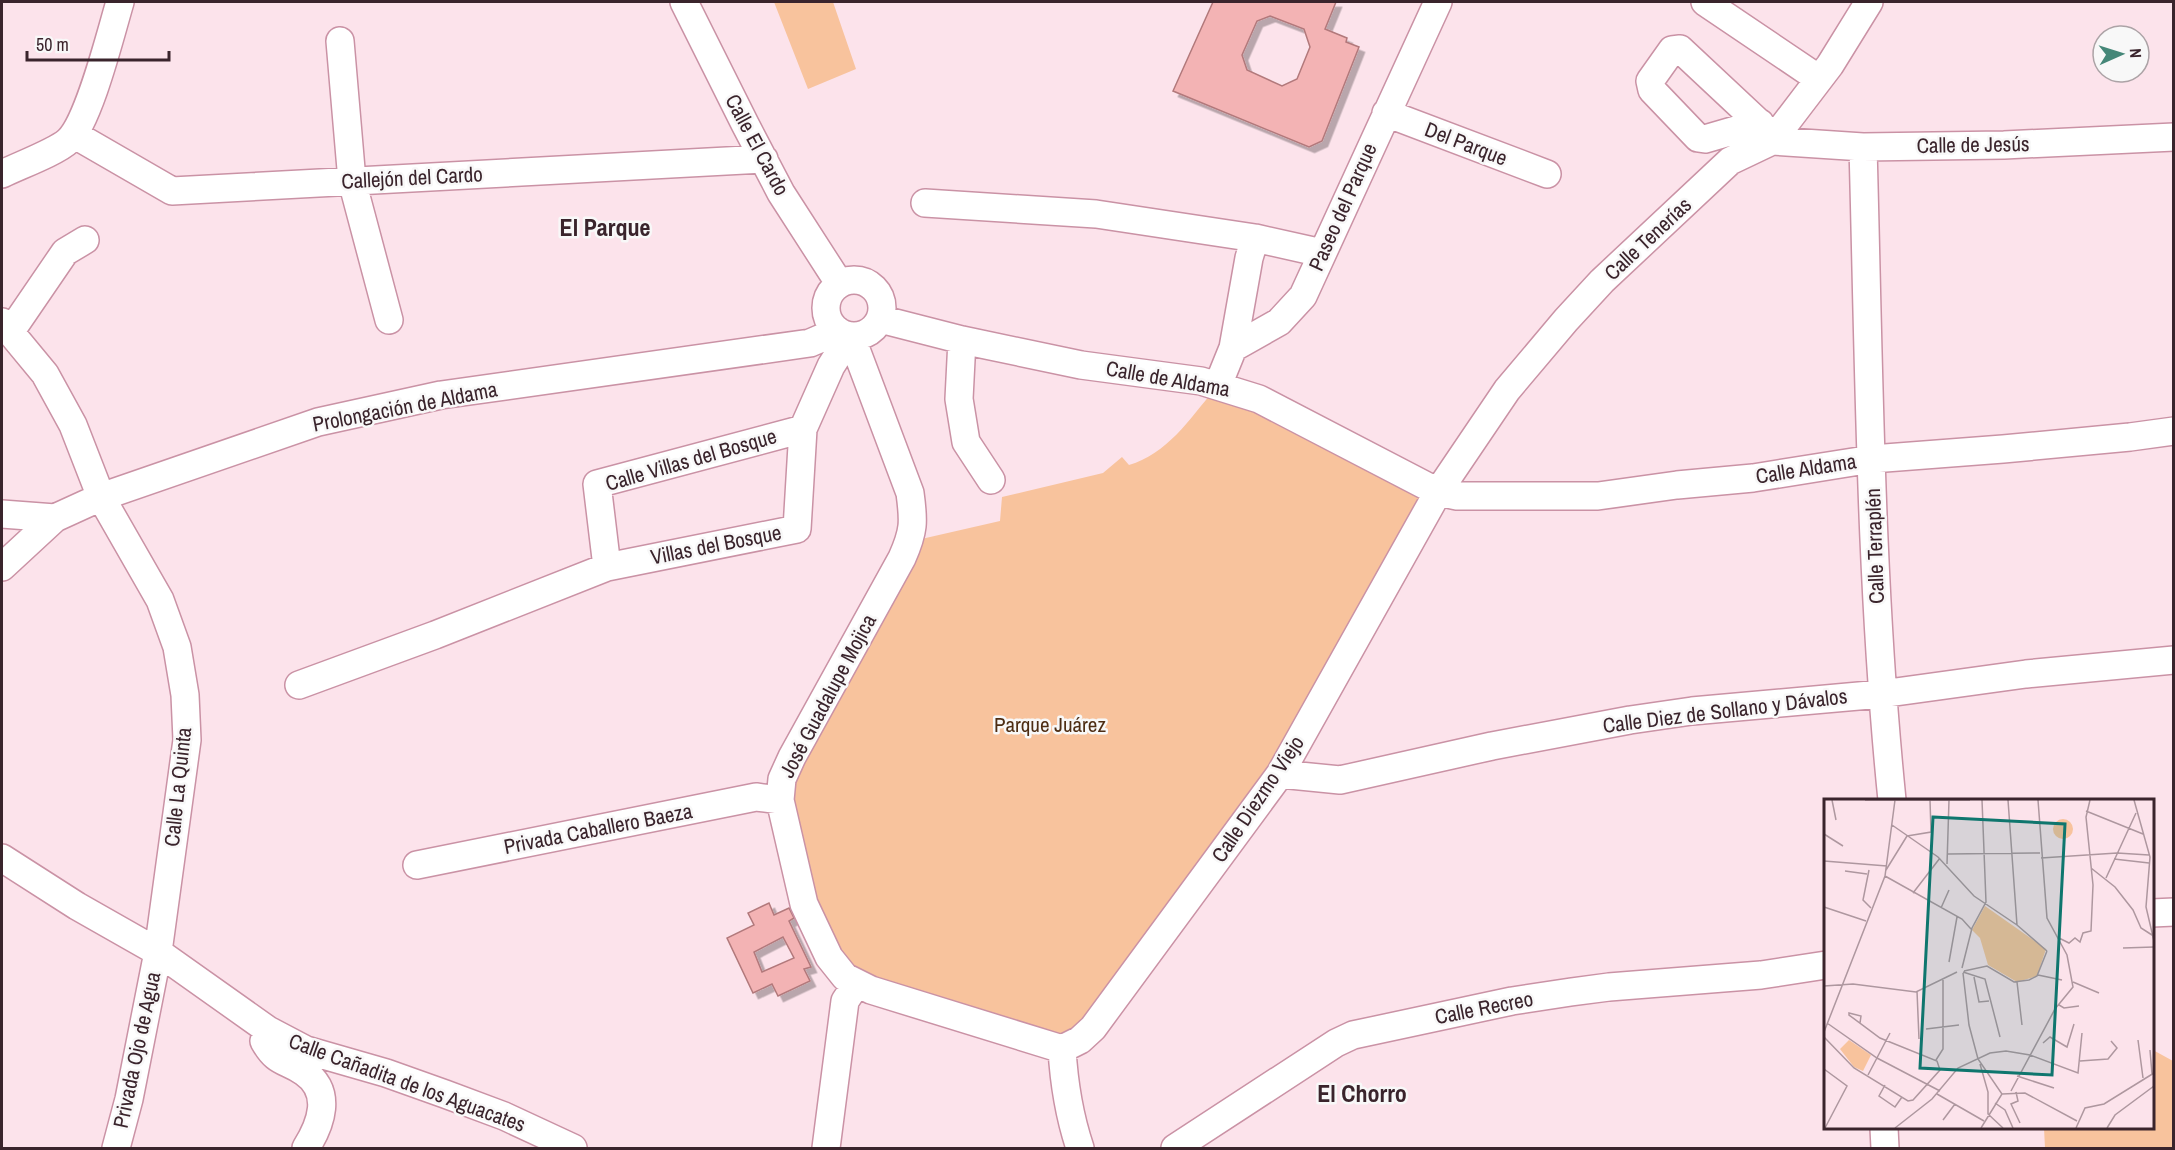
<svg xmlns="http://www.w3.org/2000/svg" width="2175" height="1150" viewBox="0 0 2175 1150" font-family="'Archivo Narrow',sans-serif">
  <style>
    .green { fill: #f8c39d }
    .building { fill: #f3b3b4; stroke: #b2797b; stroke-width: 1.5; fill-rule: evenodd; filter: url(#shadow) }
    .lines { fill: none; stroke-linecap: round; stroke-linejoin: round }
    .minor-casing { stroke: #ca92a5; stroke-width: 30 }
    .minor { stroke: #fff; stroke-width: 27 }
    .labels { text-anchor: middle; stroke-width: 5; stroke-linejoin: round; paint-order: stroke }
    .street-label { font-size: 21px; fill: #3a242c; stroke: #f8f8f8 }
    .park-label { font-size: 21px; fill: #4e2d13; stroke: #f8f8f8 }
    .quarter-label { font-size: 24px; font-weight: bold; fill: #3a242c; stroke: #f8f8f8 }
    .inset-road { fill: none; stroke: #ae979f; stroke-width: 1.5 }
    .view { fill: #0f766e; fill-opacity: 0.15; stroke: #0f766e; stroke-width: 3 }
    .inset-edge { fill: none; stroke: #3a242c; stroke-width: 3 }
  </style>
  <defs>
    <filter id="shadow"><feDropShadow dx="5.5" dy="5.5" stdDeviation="0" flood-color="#0004"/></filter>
  </defs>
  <rect width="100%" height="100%" fill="#fce3eb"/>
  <path class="green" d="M774 2H833L856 69 808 89Z
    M1214 390 1425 493 1277 763 1094 1016 1055 1041 862 980 829 944 785 802 794 758 917 540 1000 521 1002 497 1103 473 1122 457 1129 465C1167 454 1189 420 1214 390Z
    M2153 1050 2173 1061V1148H2045L2044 1128H2152Z"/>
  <path class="building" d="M1213 2H1336L1325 29 1347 38 1346 42 1359 47 1322 141 1309 147 1173 91ZM1270 16 1304 29 1310 47 1297 79 1282 86 1247 70 1242 55 1257 21Z
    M769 903 774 915 789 908 794 918 789 921 811 967 804 969 810 981 778 996 772 984 753 993 727 938 754 925 748 913ZM783 937 794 958 762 972 754 952Z"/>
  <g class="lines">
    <g class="minor-casing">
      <path id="minor" d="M684 2 745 124 781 193 839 283
        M1705 2 1819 79
        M340 41 352 181 389 320
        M1386 113 1547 174
        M1760 123 1705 139 1698 138 1652 90 1650 81 1672 50 1680 49 1774 137
        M75 135 172 191 764 159
        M1772 141 1863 147 2004 145 2174 137
        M1863 147C1869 365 1870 584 1892 800
        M2 174C18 166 56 152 68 141 89 122 111 32 120 2
        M925 203 1096 214 1255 238 1322 253
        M826 308a28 28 0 1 1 56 0a28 28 0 1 1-56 0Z
        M880 319 962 340 1081 365 1201 381 1259 399 1438 492 1457 496H1598L1677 485 1753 478 1872 459 2003 449 2130 437 2174 431
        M2 322 45 374 73 425 101 497 160 600 177 647 185 695 187 740 158 952 129 1099 116 1148
        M11 331 65 252 85 240
        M851 336 910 493C914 522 914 531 902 558L792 757 782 779 780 800 804 904 829 957 845 977 871 990 1062 1049
        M962 340 959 399 966 442 991 480
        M1233 348 1249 258 1255 238
        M1218 385 1233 348 1279 322 1303 296 1438 2
        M2 514 55 518
        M2 567 55 518 101 497 318 422 441 395 810 343 838 331
        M607 567 597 484 803 429
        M299 685 435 635 607 567 797 529 803 429 831 366 850 336
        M1280 774 1340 780 1492 746 1630 720 1692 711 1881 694 2026 674 2174 660
        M2 858 77 906 158 952 268 1030 306 1050 386 1073 445 1094 504 1116 573 1148
        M417 865 756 797 780 800
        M2152 913 2174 912
        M268 1030 264 1041C277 1064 285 1059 304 1072 333 1092 321 1124 306 1148
        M1062 1049 1080 1040 1093 1028 1280 774 1438 492 1507 390 1566 320 1602 281 1730 161 1772 141 1830 65 1869 2
        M1062 1049C1064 1084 1069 1115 1080 1148
        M1884 1128 1885 1148
        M826 1148 845 1001 857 983
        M1175 1148 1336 1043 1353 1035 1512 1001 1571 992 1609 987 1761 975 1826 965"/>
    </g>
    <use href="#minor" class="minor"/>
  </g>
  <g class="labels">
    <g class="street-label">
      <text transform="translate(1466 144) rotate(21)" y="7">Del Parque</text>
      <text transform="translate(757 145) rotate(62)" y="7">Calle El Cardo</text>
      <text transform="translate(1973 145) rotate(-1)" y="7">Calle de Jesús</text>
      <text transform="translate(412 178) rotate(-3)" y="7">Callejón del Cardo</text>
      <text transform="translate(1343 207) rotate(-66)" y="7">Paseo del Parque</text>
      <text transform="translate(1648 239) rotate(-43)" y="7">Calle Tenerías</text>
      <text transform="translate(1168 379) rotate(10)" y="7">Calle de Aldama</text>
      <text transform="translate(405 407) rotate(-11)" y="7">Prolongación de Aldama</text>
      <text transform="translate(691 460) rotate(-16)" y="7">Calle Villas del Bosque</text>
      <text transform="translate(1806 469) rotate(-9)" y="7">Calle Aldama</text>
      <text transform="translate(716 545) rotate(-11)" y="7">Villas del Bosque</text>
      <text transform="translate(1875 546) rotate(-92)" y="7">Calle Terraplén</text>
      <text transform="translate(828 696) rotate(-62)" y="7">José Guadalupe Mojica</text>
      <text transform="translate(1725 711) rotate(-7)" y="7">Calle Diez de Sollano y Dávalos</text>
      <text transform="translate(178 787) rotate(-84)" y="7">Calle La Quinta</text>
      <text transform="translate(1258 799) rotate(-56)" y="7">Calle Diezmo Viejo</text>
      <text transform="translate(598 829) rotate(-11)" y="7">Privada Caballero Baeza</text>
      <text transform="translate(1484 1008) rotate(-11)" y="7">Calle Recreo</text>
      <text transform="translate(137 1050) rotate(-78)" y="7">Privada Ojo de Agua</text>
      <text transform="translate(407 1083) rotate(20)" y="7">Calle Cañadita de los Aguacates</text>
    </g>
    <g class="park-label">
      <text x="1050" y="732">Parque Juárez</text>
    </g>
    <g class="quarter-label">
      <text x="605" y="236">El Parque</text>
      <text x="1362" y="1102">El Chorro</text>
    </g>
  </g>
  <g transform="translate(1824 799)">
    <rect width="330" height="330" fill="#fce3eb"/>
    <path d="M229 30a10 10 0 1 1 20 0a10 10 0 1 1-20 0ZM161 107 222 150 213 177 193 183 164 166 156 139 148 131ZM25 241 47 256 39 272 30 268 16 250Z" fill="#f8c39d"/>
    <path class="inset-road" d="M8 1 12 21M41 1H146M184 1 193 126M310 1 326 58 322 108 330 142M262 12 319 35M68 26 114 58 150 97 193 126 223 152M0 35 19 47M83 37 107 33 106 1M124 55 216 54M217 59 293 54 325 56M290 60 325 64M0 62 63 67M123 65 125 1M267 69 291 88 309 111 317 129 328 136M45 71 39 101 47 109M62 71 83 37M21 72 43 75M61 77 138 120 147 130M282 79 312 14M89 94 116 59M0 108 42 122M117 109 125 91M235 139 245 144 251 139 256 143 259 134 267 132 269 86 262 18 266 1M299 149 330 148M125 163 133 118M138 169 148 129 162 103 158 1M140 172 163 167 190 183 205 181 213 177 223 152M139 173 161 180 176 238M139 174 145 226 154 260 178 295 157 329M214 176 238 181M150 178 155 203 165 202M193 183 198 226M249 183 275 194M0 187 29 185 92 193 133 173M93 192 95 240M235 206 240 209 255 207M3 224 53 259 116 292M102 230 135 226M0 233 61 77 71 1M0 238 30 269 84 302 89 301 116 271 113 262 56 239 25 216V214L37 217 36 224M314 241 319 279M219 244 226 238 243 248 250 225M326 251 328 275M112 261 119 250V181M256 262 284 260 293 249 287 242M156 265 164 293V315L179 329M0 270 23 287 1 329M44 276 66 234M193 277 230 289M61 286 55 297 71 308 78 298M187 292 231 210 249 188 243 156 223 119 214 1M192 293 194 302 187 305 196 324M113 295 160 322M178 295 201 294 253 322M171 304 181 311 189 329M119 321 131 305M71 329 108 300 134 269 166 254 182 252 206 256 254 274 258 234M252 329 261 309 280 305 330 274M283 329 291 316 330 287"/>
    <path class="view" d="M109 18 241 25 228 276 96 269Z"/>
    <rect width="330" height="330" class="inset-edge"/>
  </g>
  <rect width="2175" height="1150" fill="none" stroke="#3a242c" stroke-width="6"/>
  <g transform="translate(2121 54) rotate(87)"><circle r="28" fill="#f8f8f8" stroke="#aca3a6" stroke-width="1.5"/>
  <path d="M0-4.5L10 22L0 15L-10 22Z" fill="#458778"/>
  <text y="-9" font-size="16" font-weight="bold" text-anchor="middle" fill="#3a242c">N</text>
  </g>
  <path d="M27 51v9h142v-9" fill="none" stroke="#3a242c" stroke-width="3"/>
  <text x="36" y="51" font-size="18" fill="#3a242c" stroke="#f8f8f8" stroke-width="4.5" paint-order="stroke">50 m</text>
</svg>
